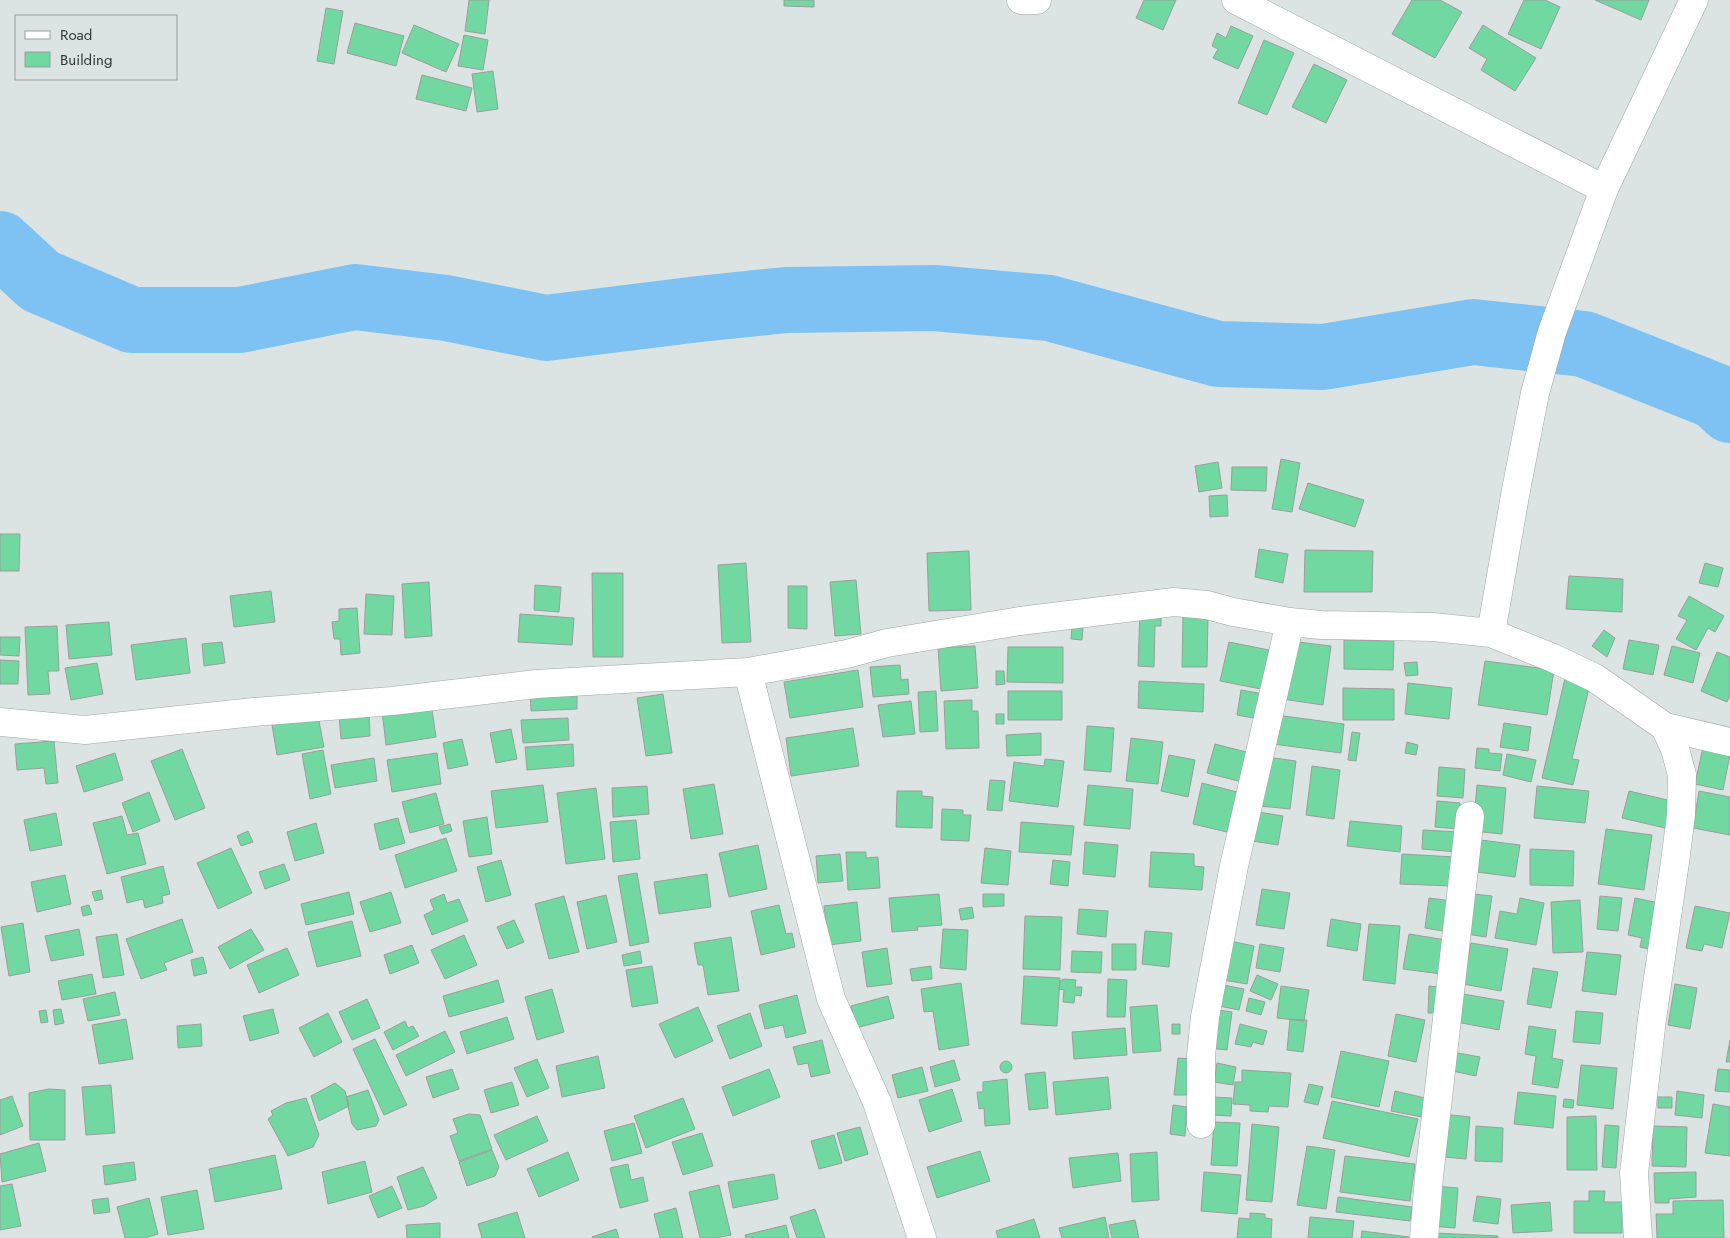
<svg xmlns="http://www.w3.org/2000/svg" width="1730" height="1238" viewBox="0 0 1730 1238" font-family="Jost,sans-serif">
  <style>
    .lines { fill: none; stroke-linecap: round; stroke-linejoin: round }
    .river { stroke: #7ec2f4; stroke-width: 66 }
    .building { fill: #71d8a2; stroke: #989f9b }
    .minor-casing { stroke: #9ea6a5; stroke-width: 29 }
    .minor { stroke: #fff; stroke-width: 28 }
  </style>
  <rect width="100%" height="100%" fill="#dce4e3"/>
  <g class="lines">
    <path class="river" d="M0 244 40 281 132 320H240L355 297 446 308 546 328 699 309 786 300 934 298 1049 308 1218 354 1323 357 1473 332 1584 344 1715 396 1730 410"/>
  </g>
  <path class="building" d="M469 0H489L485 34 465 31Z
    M784 0H814V7L784 6Z
    M1144 0H1176L1163 30 1136 18Z
    M1412 0H1440L1462 12 1435 58 1392 34Z
    M1524 0H1545L1560 7 1541 49 1508 34Z
    M1595 0H1649L1641 20Z
    M326 8 343 11 334 64 317 61Z
    M355 23 404 36 396 66 347 53Z
    M414 25 459 44 446 72 402 53Z
    M1483 25 1536 58 1515 91 1481 70 1487 59 1469 48Z
    M1231 26 1253 36 1238 69 1213 58 1218 49 1212 46 1217 33 1226 38Z
    M464 35 488 40 483 70 458 66Z
    M1264 40 1294 53 1267 115 1238 103Z
    M1314 64 1347 80 1326 123 1292 107Z
    M493 71 498 109 477 112 472 74Z
    M422 75 472 88 466 111 416 99Z
    M1281 459 1300 463 1292 512 1272 509Z
    M1218 462 1222 488 1199 492 1195 466Z
    M1232 467H1267L1266 491 1231 490Z
    M1308 483 1364 500 1355 527 1299 509Z
    M1227 495 1228 516 1210 517 1209 496Z
    M0 534H20L19 571H0Z
    M1259 549 1288 554 1283 583 1255 577Z
    M1305 550 1373 551 1372 592H1304Z
    M969 551 971 610 929 611 927 553Z
    M746 563 751 642 722 643 718 565Z
    M1705 563 1723 568 1718 587 1699 583Z
    M592 573H623V657H593Z
    M1569 576 1623 579 1622 612 1566 609Z
    M856 580 861 634 835 636 830 582Z
    M429 582 432 636 405 638 402 584Z
    M535 585 561 587 559 612 534 610Z
    M788 586H807V629L788 628Z
    M271 591 275 622 234 627 230 596Z
    M366 594 394 596 392 635 364 634Z
    M1689 596 1724 616 1715 632 1708 628 1696 650 1676 639 1687 620 1678 616Z
    M357 608 360 653 341 655 340 639H334L332 622 339 621V609Z
    M1140 610 1161 611V626H1155L1154 667 1138 666Z
    M520 614 574 618 572 645 518 642Z
    M1183 615 1208 616 1207 667H1182Z
    M109 622 112 655 69 659 66 625Z
    M57 626 59 671H48L50 694 28 695 25 627Z
    M1072 627 1083 628 1082 640 1071 639Z
    M1604 630 1615 638 1607 657 1592 646Z
    M0 637H20L19 656 0 655Z
    M186 638 190 673 136 680 131 645Z
    M1344 640 1394 641 1393 670 1344 669Z
    M1629 640 1659 645 1653 675 1623 669Z
    M1290 641 1331 646 1323 705 1282 699Z
    M222 642 225 663 204 666 202 644Z
    M1229 642 1269 650 1261 689 1220 681Z
    M975 646 978 688 941 691 938 648Z
    M1672 646 1700 653 1693 683 1664 675Z
    M1008 647H1063V683L1007 682Z
    M1717 652 1730 657V695L1727 702 1701 691Z
    M0 660 19 661 18 684H0Z
    M1485 661 1554 670 1547 715 1478 705Z
    M1417 662 1418 675 1406 676 1404 663Z
    M97 663 103 694 71 700 65 668Z
    M900 665 901 680 908 679 909 694 873 697 870 667Z
    M858 670 863 707 790 718 784 682Z
    M996 671H1004L1005 684 996 685Z
    M1565 678 1590 684 1572 759 1579 760 1573 785 1542 778Z
    M1139 681 1204 684 1203 712 1138 708Z
    M1408 683 1452 688 1449 719 1405 714Z
    M577 685V709L531 711 530 687Z
    M1343 688 1394 689V720H1343Z
    M1241 690 1264 694 1259 719 1237 715Z
    M936 691 938 731 920 732 918 692Z
    M1008 691H1062V720H1008Z
    M663 694 672 753 646 756 637 698Z
    M972 700V711H978L979 748 946 749 944 701Z
    M911 701 915 734 883 737 878 705Z
    M431 703 436 737 386 745 382 711Z
    M369 713 370 736 341 739 339 715Z
    M996 714H1004V724H996Z
    M1276 715 1344 724 1341 753 1273 744Z
    M318 716 324 747 277 755 271 719Z
    M568 718 569 740 523 743 521 720Z
    M1504 723 1531 727 1528 751 1500 747Z
    M1087 726 1114 728 1111 772 1084 770Z
    M853 728 859 766 791 776 786 738Z
    M511 729 517 759 496 763 490 733Z
    M1352 732 1360 733 1356 761 1348 760Z
    M1041 733V755L1007 756 1006 735Z
    M1131 738 1163 742 1158 784 1126 781Z
    M1705 738 1730 755 1723 790 1695 784Z
    M462 739 468 765 448 769 443 743Z
    M54 741 58 783 46 784 44 768 17 770 15 744Z
    M1407 742 1418 745 1416 755 1405 753Z
    M573 744 574 766 527 770 525 747Z
    M1215 744 1254 754 1246 783 1207 773Z
    M1477 748 1489 749V753L1502 754 1500 771 1475 768Z
    M182 749 205 808 175 820 151 761Z
    M323 750 331 794 310 799 302 754Z
    M115 753 123 780 84 792 76 766Z
    M437 753 441 784 392 792 387 760Z
    M1507 754 1536 760 1531 782 1503 775Z
    M1169 755 1195 760 1188 797 1161 791Z
    M1267 757 1296 761 1290 809 1260 806Z
    M374 758 377 781 335 788 331 765Z
    M1045 759 1064 761 1058 807 1009 801 1014 762 1044 766Z
    M1312 766 1340 770 1334 819 1306 815Z
    M1439 767 1465 769 1463 798 1437 796Z
    M990 780 1005 781 1002 811 987 810Z
    M1202 783 1237 792 1227 832 1193 824Z
    M714 784 723 834 691 839 683 789Z
    M543 785 548 822 496 828 491 791Z
    M1088 785 1133 789 1130 829 1084 825Z
    M1477 785 1506 788 1502 834 1473 831Z
    M647 786 649 814 613 817 612 788Z
    M1537 786 1589 791 1585 823 1534 818Z
    M596 788 605 859 566 864 557 793Z
    M897 791H922V796L933 797 932 828 896 827Z
    M1629 791 1672 801 1665 828 1622 818Z
    M1699 791 1730 797V835L1693 828Z
    M149 792 160 821 133 832 122 803Z
    M436 793 444 824 410 833 402 802Z
    M1437 801 1460 803 1459 829 1435 827Z
    M942 809 963 810V815H971L969 841 941 840Z
    M1252 811 1283 816 1278 845 1246 840Z
    M56 813 62 845 30 851 24 820Z
    M122 816 127 835 138 833 146 864 107 874 93 823Z
    M487 817 492 854 469 857 463 821Z
    M398 818 405 843 380 850 374 824Z
    M636 820 640 859 613 862 610 822Z
    M1350 821 1402 826 1400 852 1347 846Z
    M1021 822 1074 826 1071 855 1019 852Z
    M316 823 324 853 295 861 287 832Z
    M450 824 452 831 442 834 439 827Z
    M1606 829 1652 835 1644 890 1598 884Z
    M1423 830 1459 832 1458 852 1422 849Z
    M248 831 253 842 241 846 237 836Z
    M446 838 457 871 405 888 395 855Z
    M1473 839 1520 845 1515 877 1469 871Z
    M1085 842 1118 845 1115 877 1083 874Z
    M758 845 767 889 729 897 719 853Z
    M231 848 252 893 218 909 197 863Z
    M985 848 1011 851 1008 885 981 883Z
    M1530 849 1574 851 1573 886 1530 885Z
    M846 852H866V858L878 857 880 888 848 890Z
    M1151 852 1194 854V866L1204 867 1202 890 1149 887Z
    M840 854 843 881 818 883 816 856Z
    M1402 854 1455 857 1453 886 1400 884Z
    M501 860 511 895 486 902 477 867Z
    M1053 860 1070 862 1068 886 1050 884Z
    M284 864 290 880 265 889 259 872Z
    M163 866 170 894 162 896 163 903 145 908 143 899 127 903 121 877Z
    M637 873 649 942 630 946 618 876Z
    M707 874 711 907 659 914 654 882Z
    M65 875 71 904 37 912 31 882Z
    M1262 889 1290 893 1284 929 1256 925Z
    M101 890 103 899 95 901 92 892Z
    M349 892 354 914 306 925 301 904Z
    M391 892 401 923 370 932 360 902Z
    M1465 893 1492 896 1486 937 1459 933Z
    M444 894 447 903 459 899 468 921 432 935 424 915 434 910 430 900Z
    M939 894 942 925 917 927 918 930 892 932 889 898Z
    M983 894H1004V906L983 907Z
    M606 895 617 942 587 949 577 902Z
    M564 896 579 952 549 959 535 904Z
    M1600 896 1622 898 1618 931 1597 929Z
    M1429 898 1452 901 1449 932 1425 928Z
    M1520 898 1544 903 1536 945 1495 938 1500 911 1517 914Z
    M1635 898 1659 903 1649 949 1640 947 1642 938 1628 935Z
    M1580 900 1583 952 1553 953 1551 902Z
    M857 902 861 941 829 945 824 906Z
    M89 905 92 914 83 916 81 907Z
    M779 905 786 934 792 933 795 947 761 955 751 911Z
    M1695 906 1730 913 1722 948 1704 944 1702 951 1686 948Z
    M972 907 974 918 961 920 959 909Z
    M1079 909 1108 911 1106 937 1077 934Z
    M1025 916 1062 917 1060 970 1023 969Z
    M182 919 193 952 164 963 167 970 141 979 126 939Z
    M1331 919 1361 924 1357 951 1327 946Z
    M514 920 524 942 507 949 497 927Z
    M352 921 361 956 317 967 308 932Z
    M23 923 30 972 9 976 1 927Z
    M1369 924 1400 926 1395 984 1363 980Z
    M79 929 84 955 51 961 45 936Z
    M251 929 264 950 230 969 218 947Z
    M943 929 968 930 966 970 940 968Z
    M1145 931 1172 933 1169 967 1142 964Z
    M117 934 124 975 103 978 96 937Z
    M1409 934 1446 940 1441 974 1403 969Z
    M464 935 477 965 445 979 431 950Z
    M731 937 739 991 708 995 703 965H698L694 943Z
    M1225 940 1254 946 1247 984 1217 979Z
    M1471 943 1508 949 1501 991 1463 984Z
    M1112 944H1136V970H1112Z
    M1260 944 1284 948 1280 972 1256 968Z
    M412 945 419 963 390 974 384 955Z
    M287 948 299 975 259 993 247 965Z
    M887 948 892 984 867 987 862 952Z
    M640 951 642 963 624 966 622 955Z
    M1072 951 1102 952 1101 973 1071 972Z
    M1587 952 1621 955 1616 995 1582 991Z
    M203 957 207 973 194 976 191 960Z
    M652 966 658 1003 632 1007 626 970Z
    M931 966 932 979 912 981 910 969Z
    M1533 968 1558 972 1551 1008 1527 1004Z
    M92 974 96 994 62 1000 58 981Z
    M1257 975 1278 984 1271 1000 1250 991Z
    M1024 976 1060 978 1057 1026 1021 1024Z
    M1064 979 1076 980 1075 987H1082L1081 996 1075 995 1074 1003 1063 1002 1064 990 1059 989 1060 981Z
    M1108 979 1127 980 1125 1017H1107Z
    M498 980 504 1002 449 1017 443 996Z
    M961 983 969 1045 939 1050 933 1011 924 1012 921 989Z
    M1218 984 1244 989 1239 1010 1214 1005Z
    M1675 984 1697 988 1690 1029 1668 1025Z
    M1281 986 1309 990 1304 1021 1277 1018Z
    M1429 986 1440 987 1439 1013H1428Z
    M552 989 564 1032 537 1040 525 997Z
    M115 992 120 1015 88 1021 83 999Z
    M1457 993 1504 1001 1499 1030 1451 1021Z
    M797 995 806 1033 786 1038 783 1025 765 1029 759 1005Z
    M888 996 894 1018 856 1028 851 1006Z
    M1249 998 1265 1002 1261 1015 1246 1011Z
    M367 999 380 1028 352 1040 339 1012Z
    M1157 1005 1161 1051 1133 1053 1130 1007Z
    M698 1007 713 1041 675 1058 659 1024Z
    M61 1009 64 1023 55 1025 53 1010Z
    M273 1009 279 1033 250 1041 243 1016Z
    M1212 1009 1232 1012 1227 1050 1208 1048Z
    M46 1010 48 1022 41 1023 39 1011Z
    M1576 1011 1603 1013 1600 1044 1573 1042Z
    M328 1013 342 1042 314 1057 299 1028Z
    M750 1013 762 1046 730 1059 717 1026Z
    M1396 1014 1425 1020 1416 1062 1388 1056Z
    M507 1017 514 1039 467 1054 460 1032Z
    M126 1019 133 1059 99 1064 92 1025Z
    M1290 1019 1307 1020 1303 1052 1287 1050Z
    M405 1021 408 1028 413 1026 419 1036 393 1050 384 1032Z
    M201 1024 202 1046 178 1048 177 1026Z
    M1172 1024H1180V1034H1172Z
    M1240 1024 1267 1031 1263 1045 1253 1042 1251 1047 1235 1044Z
    M1529 1026 1556 1030 1552 1058 1563 1060 1558 1088 1532 1084 1536 1056 1525 1054Z
    M1125 1028 1127 1055 1074 1059 1072 1032Z
    M445 1031 455 1052 406 1076 396 1055Z
    M375 1039 407 1105 384 1115 353 1049Z
    M822 1040 830 1073 811 1077 808 1063 798 1065 793 1047Z
    M1730 1040V1062H1726Z
    M1341 1051 1389 1061 1379 1107 1331 1097Z
    M1447 1051 1480 1057 1476 1076 1443 1069Z
    M598 1056 605 1088 562 1097 556 1066Z
    M1178 1058 1192 1059 1190 1095H1174Z
    M537 1059 549 1088 527 1097 514 1068Z
    M954 1060 960 1080 935 1087 930 1067Z
    M1000 1067a6 6 0 1 1 12 0a6 6 0 1 1-12 0Z
    M1217 1063 1236 1067 1233 1085 1214 1082Z
    M1581 1065 1617 1068 1613 1109 1577 1105Z
    M922 1067 928 1091 898 1098 892 1075Z
    M452 1069 459 1089 433 1098 426 1077Z
    M769 1069 780 1097 733 1116 722 1087Z
    M1718 1069 1730 1070V1092L1715 1091Z
    M1242 1070 1291 1073 1288 1107 1269 1106 1268 1112 1250 1111V1105L1233 1104 1235 1082H1242Z
    M1045 1072 1048 1108 1029 1110 1025 1074Z
    M1108 1077 1111 1109 1056 1115 1053 1082Z
    M1007 1079 1010 1124 985 1126 984 1108 979 1109 977 1092H983V1082Z
    M512 1082 519 1105 491 1113 484 1090Z
    M335 1083 345 1091 349 1106 319 1121 311 1096Z
    M1309 1084 1323 1087 1318 1105 1304 1102Z
    M111 1085 115 1133 86 1135 82 1087Z
    M49 1089 65 1090V1140H30L29 1093Z
    M952 1089 962 1121 929 1132 919 1100Z
    M368 1090 379 1120 376 1126 357 1130 352 1124 346 1097Z
    M1395 1091 1425 1098 1422 1117 1391 1111Z
    M1677 1091 1704 1095 1702 1118 1675 1115Z
    M1518 1092 1556 1096 1553 1128 1514 1124Z
    M12 1096 23 1126 0 1135V1100Z
    M1213 1097 1232 1098 1231 1116 1212 1115Z
    M1658 1097H1672V1108H1658Z
    M306 1098 319 1135 313 1147 288 1156 268 1119 273 1115 271 1111 286 1103Z
    M683 1098 695 1129 646 1148 634 1116Z
    M1564 1099 1574 1100 1573 1108 1563 1107Z
    M1332 1101 1418 1119 1409 1157 1323 1138Z
    M1713 1104 1730 1107V1156L1705 1153Z
    M1173 1105 1187 1107 1185 1136 1170 1134Z
    M469 1114 480 1115 492 1149 459 1161 450 1136 458 1133 453 1119Z
    M1443 1114 1470 1117 1466 1159 1445 1157 1447 1141Z
    M537 1116 548 1141 506 1160 494 1135Z
    M1596 1116 1597 1170H1567V1117Z
    M1214 1122 1240 1123 1237 1166 1211 1165Z
    M634 1123 642 1153 612 1161 604 1131Z
    M1252 1124 1279 1127 1272 1202 1246 1200Z
    M1605 1125 1619 1126 1616 1168 1602 1167Z
    M1476 1126 1503 1128 1502 1162 1475 1161Z
    M1653 1126 1687 1127 1686 1167 1652 1166Z
    M860 1127 868 1154 845 1161 837 1133Z
    M702 1133 713 1166 683 1175 672 1142Z
    M834 1135 842 1163 819 1169 811 1141Z
    M39 1143 46 1171 2 1182 0 1154Z
    M1307 1146 1335 1150 1326 1209 1297 1205Z
    M492 1150 499 1167 495 1176 467 1186 459 1162Z
    M980 1151 990 1181 937 1198 927 1167Z
    M568 1152 579 1180 539 1197 527 1169Z
    M1157 1152 1159 1200 1132 1202 1130 1154Z
    M1118 1153 1121 1181 1073 1188 1069 1158Z
    M275 1155 282 1189 215 1202 209 1169Z
    M1345 1156 1415 1164 1410 1201 1340 1192Z
    M365 1161 372 1192 328 1204 322 1172Z
    M134 1162 136 1180 105 1185 103 1166Z
    M628 1164 631 1180 643 1177 648 1201 620 1208 610 1168Z
    M423 1167 437 1198 424 1206 408 1210 397 1177Z
    M1204 1172 1241 1175 1237 1214 1201 1211Z
    M1696 1172V1197L1669 1199V1203H1655L1654 1173Z
    M774 1174 778 1199 733 1208 728 1182Z
    M12 1184 21 1226 0 1230V1186Z
    M719 1185 731 1235 716 1238H700L689 1192Z
    M392 1186 402 1208 378 1218 369 1196Z
    M1435 1186 1458 1188 1455 1228 1431 1226Z
    M197 1190 204 1229 168 1235 161 1197Z
    M1589 1191H1605L1604 1202H1622V1233H1574V1201H1589Z
    M1477 1196 1501 1199 1498 1224 1473 1221Z
    M1338 1197 1412 1207 1410 1221 1336 1212Z
    M108 1198 110 1212 94 1214 92 1200Z
    M149 1198 158 1234 145 1238H125L117 1207Z
    M1723 1200 1724 1238H1657L1656 1214H1673V1201Z
    M1550 1202 1552 1231 1513 1233 1511 1205Z
    M676 1208 683 1238H660L654 1214Z
    M815 1209 825 1238H797L790 1217Z
    M517 1212 525 1238H482L478 1224Z
    M1250 1213 1265 1214V1218L1272 1219 1271 1238H1237L1239 1218 1250 1219Z
    M1105 1217 1109 1238H1062L1059 1228Z
    M1310 1217 1354 1221 1352 1238H1308Z
    M1034 1219 1040 1238H998L996 1231Z
    M1135 1220 1139 1238H1112L1109 1225Z
    M440 1223V1238H407L406 1225Z
    M786 1225 789 1238H746L745 1235Z
    M616 1229 619 1238H592V1237Z
    M1362 1231 1409 1237V1238H1361Z
    M1434 1233 1498 1236V1238H1434Z"/>
  <g class="lines">
    <g class="minor-casing">
      <path id="minor" d="M1021 0H1037
        M1236 0 1604 189
        M1491 633 1516 490 1535 393 1552 332 1604 189 1694 0
        M748 672 831 999 877 1102 922 1238
        M0 722 85 730 254 712 392 701 536 684 748 672 847 654 887 643 1020 621 1174 602 1207 605 1233 612 1290 622 1321 625 1433 627 1491 633 1553 658 1595 678 1665 727 1675 749 1682 775 1681 815 1675 862 1652 1019 1634 1173 1638 1238
        M1665 727 1730 742
        M1201 1124V1056L1205 1017 1234 866 1290 622
        M1424 1238 1429 1177 1470 816"/>
    </g>
    <use href="#minor" class="minor"/>
  </g>
  <rect x="15" y="15" width="162" height="65" fill="#dce4e3" stroke="#989e9e"/>
  <rect x="25" y="31" width="25" height="8" fill="#ffffff" stroke="#989e9e"/>
  <text x="60" y="40" font-size="15" fill="#333636">Road</text>
  <rect x="25" y="52" width="25" height="15" fill="#71d8a2" stroke="#989e9e"/>
  <text x="60" y="65" font-size="15" fill="#333636">Building</text>
</svg>
